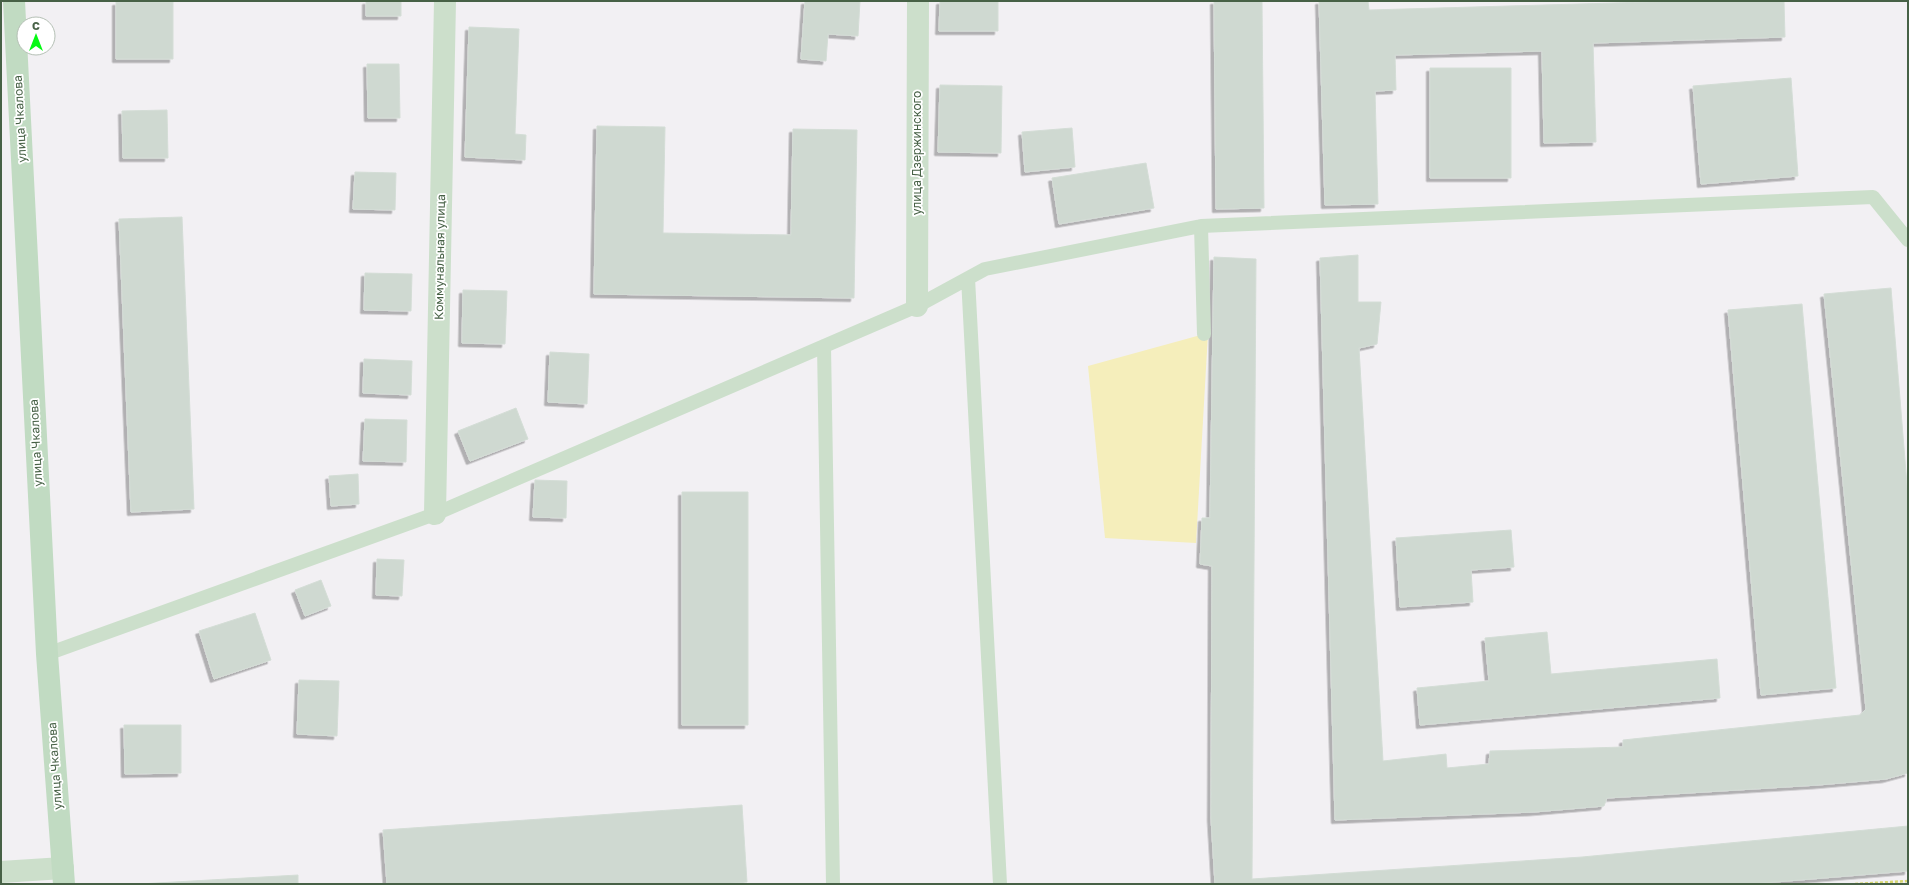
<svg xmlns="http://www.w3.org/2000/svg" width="1909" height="885" viewBox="0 0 1909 885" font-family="'Golos Text',sans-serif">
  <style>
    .green { fill: #f5eebb }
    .building { fill: #cfd9d1; stroke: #d4ddd6; filter: url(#shadow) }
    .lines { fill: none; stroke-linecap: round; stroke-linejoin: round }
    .path { stroke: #d6d76f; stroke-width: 2.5; stroke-dasharray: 3 2; stroke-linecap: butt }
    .lane { stroke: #ccdfcb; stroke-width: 14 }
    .street { stroke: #ccdfcb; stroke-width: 22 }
    .secondary { stroke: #c1dbc2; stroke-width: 22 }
    .labels { text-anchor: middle; stroke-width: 3.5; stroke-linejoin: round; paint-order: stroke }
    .street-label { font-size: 12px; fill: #476146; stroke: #fff }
  </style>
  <defs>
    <filter id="shadow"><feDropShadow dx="-3.5" dy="3.5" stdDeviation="0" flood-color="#0004"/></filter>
  </defs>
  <rect width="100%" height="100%" fill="#f2f0f3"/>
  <path class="green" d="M1208 333 1196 543 1105 538 1088 366Z"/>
  <path class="building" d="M366 1H401V16H366Z
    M805 1H860L858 36 828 34 826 61 801 59Z
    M940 1H998V31H939Z
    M1214 1H1262L1264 208 1216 209Z
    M1319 1H1368L1369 10 1684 1H1784L1785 37 1593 43 1596 142 1544 143 1542 51 1395 55 1396 90 1375 91 1378 204 1325 205Z
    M116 2H173V59H116Z
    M469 27 519 29 515 134 526 135 525 160 465 157Z
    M367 64H399L400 118H368Z
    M1430 68H1511V178H1430Z
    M1791 78 1798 176 1701 184 1693 86Z
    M940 85 1002 86 1001 153 938 152Z
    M167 110 168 158H123L122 111Z
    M597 126 665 127 663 233 791 235 793 129 857 130 854 298 594 294Z
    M1072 128 1075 167 1025 172 1022 132Z
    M1146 163 1154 208 1059 224 1052 178Z
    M355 172 396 173 395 210 353 209Z
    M182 217 194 509 131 512 119 219Z
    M1358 255V302H1381L1377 344 1359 348 1383 761 1446 754 1447 768 1489 764 1490 751 1623 747V740L1860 715 1866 709 1824 294 1891 288 1908 497V773L1886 779 1818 785 1607 798 1604 806 1534 812 1335 820 1320 258Z
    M1214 257 1256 259 1252 879 1582 857 1908 826V871L1751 884H1215L1211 818 1212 566 1200 564 1202 518H1210Z
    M365 273 412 274 411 311 364 310Z
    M463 290 507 291 505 344 462 343Z
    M1802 304 1836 688 1761 695 1728 310Z
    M550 352 589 354 587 404 548 402Z
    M364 359 412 361 411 395 363 393Z
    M516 408 528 439 470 461 458 431Z
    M365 419 407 420 406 462 363 461Z
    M358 474 359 504 331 506 329 476Z
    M535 480 567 481 566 518 533 517Z
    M682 492H748V725H682Z
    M1511 530 1514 567 1471 570 1473 602 1400 607 1396 538Z
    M377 559 404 560 402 596 376 595Z
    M321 580 331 606 305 616 295 590Z
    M255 613 271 660 214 679 199 631Z
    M1547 632 1551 674 1717 659 1720 698 1420 725 1417 688 1489 681 1485 638Z
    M299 680 339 681 337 736 297 734Z
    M124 725H181V773L125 774Z
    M742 805 747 882 722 884H387L383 830Z
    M298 875V884H139Z"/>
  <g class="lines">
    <path class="path" d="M1855 884 1908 881"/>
    <path class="lane" d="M1201 226 1204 334
      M968 278 1000 884
      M824 346 833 884
      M47 654 435 514 917 306 985 269 1201 226 1873 197 1908 240"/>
    <path class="street" d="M917 306 918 1
      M435 514 445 1
      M1 872 63 868"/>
    <path class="secondary" d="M14 1 47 654 64 884"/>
  </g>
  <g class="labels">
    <g class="street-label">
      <text transform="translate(20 119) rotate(-93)" y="4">улица Чкалова</text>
      <text transform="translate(917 153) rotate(-90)" y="4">улица Дзержинского</text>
      <text transform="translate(440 257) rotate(-89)" y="4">Коммунальная улица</text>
      <text transform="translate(36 443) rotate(-93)" y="4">улица Чкалова</text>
      <text transform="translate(55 766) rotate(-94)" y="4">улица Чкалова</text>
    </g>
  </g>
  <rect width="1909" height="885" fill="none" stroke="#476146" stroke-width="4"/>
  <g transform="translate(36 36)"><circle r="19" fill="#ffffff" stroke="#b5c0b5"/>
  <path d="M0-3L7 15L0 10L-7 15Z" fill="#05f914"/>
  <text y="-6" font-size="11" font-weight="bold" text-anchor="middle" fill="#476146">С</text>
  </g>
</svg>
